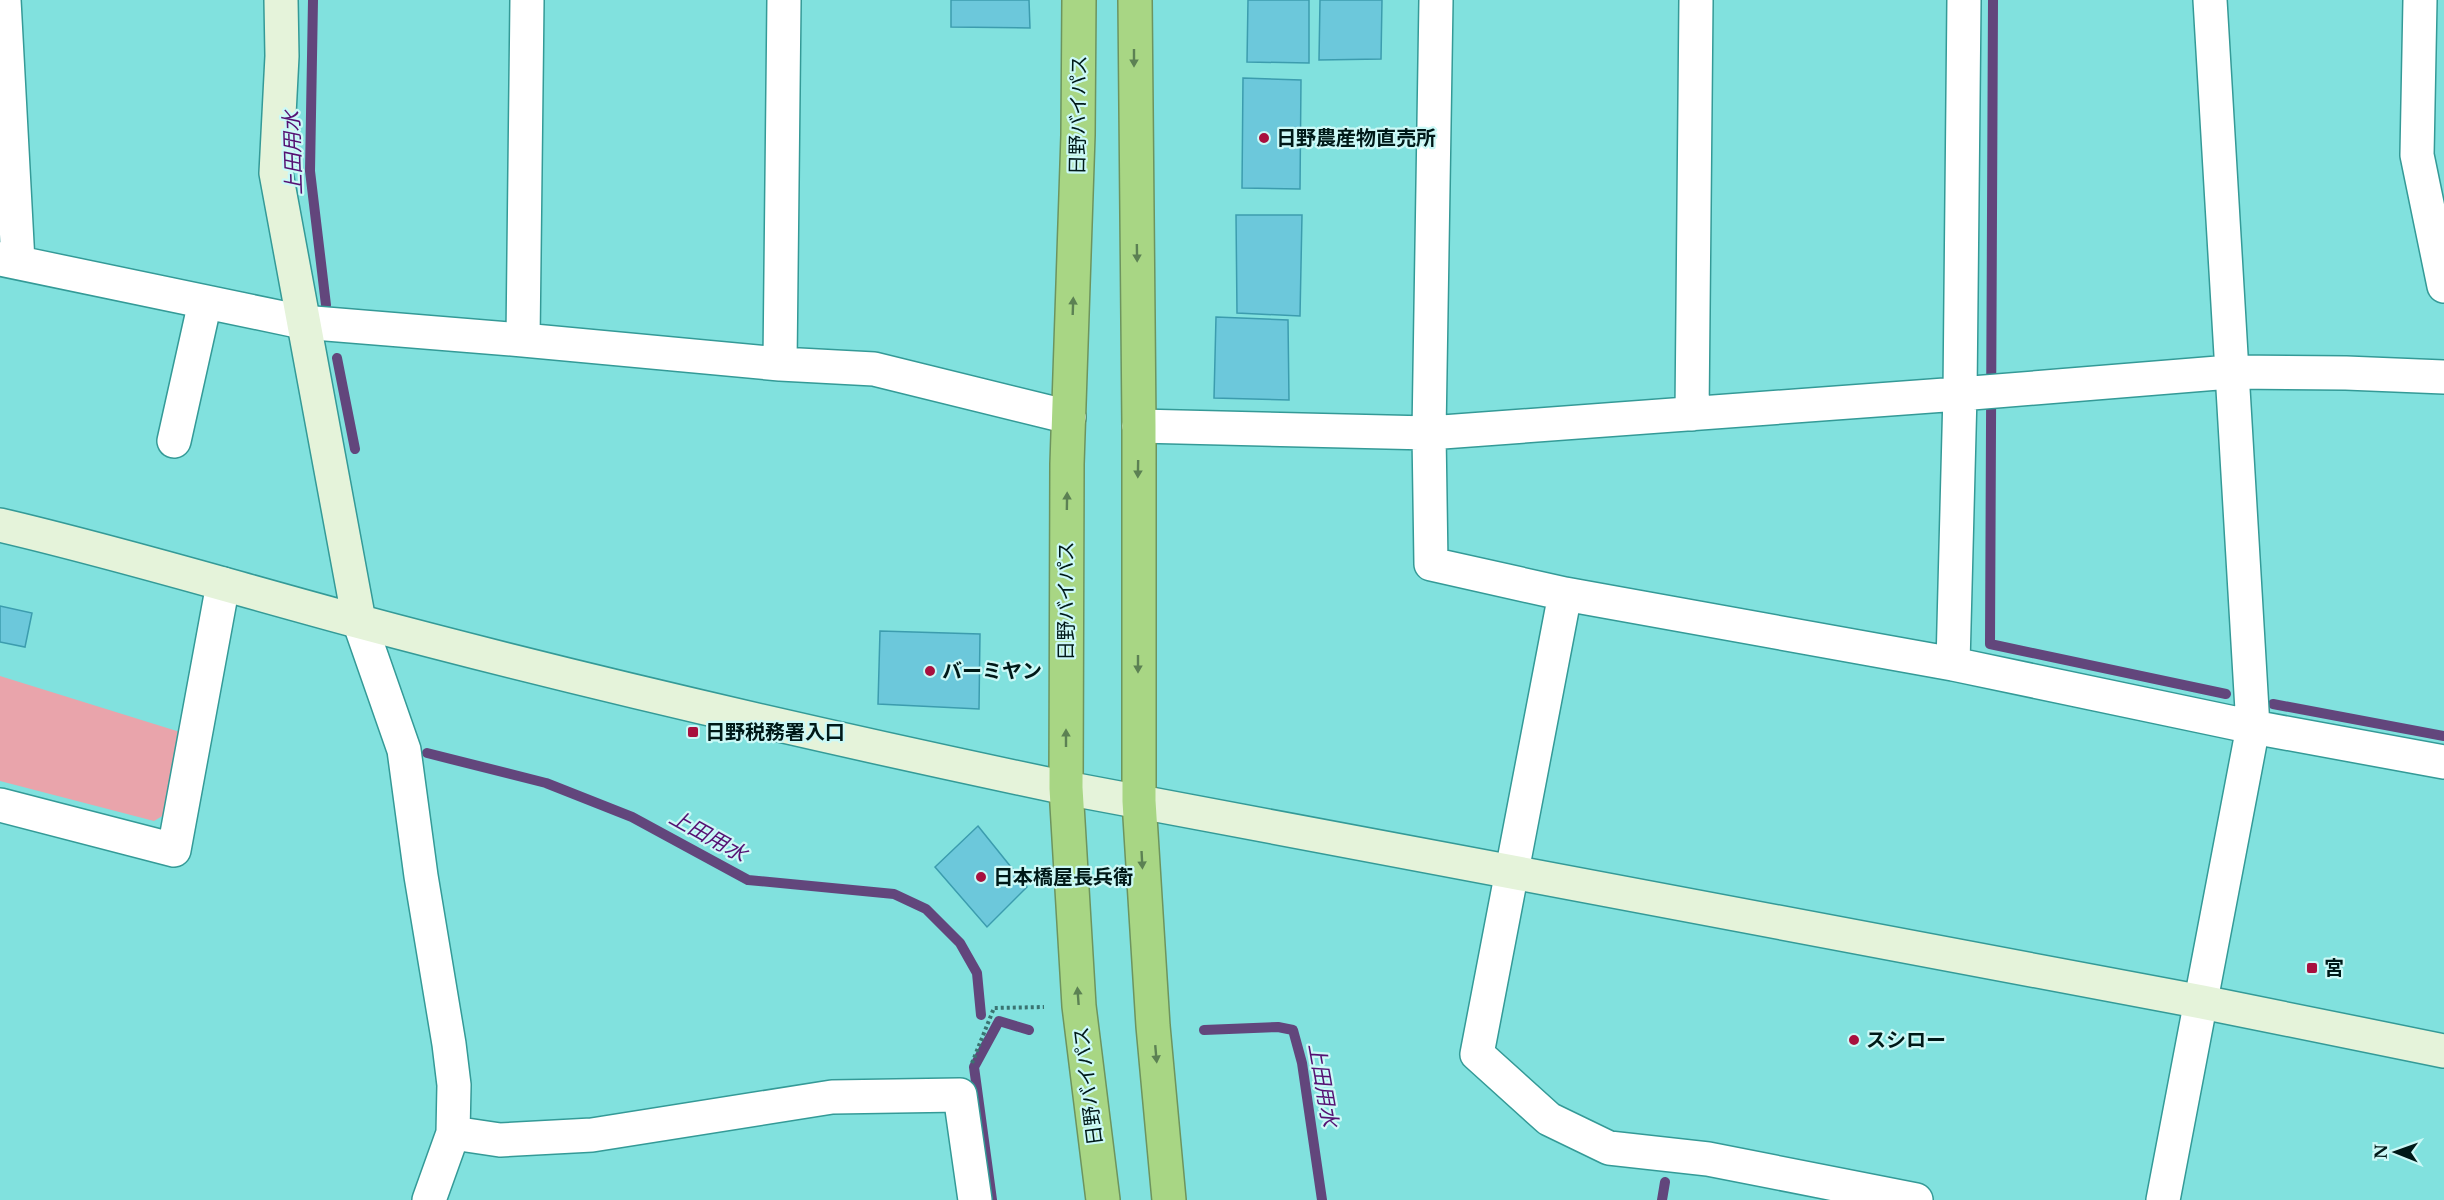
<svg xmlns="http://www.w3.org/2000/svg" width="2444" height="1200" viewBox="0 0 2444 1200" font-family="'Libre Baskerville','Noto Sans JP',serif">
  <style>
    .green { fill: #e9a4ab }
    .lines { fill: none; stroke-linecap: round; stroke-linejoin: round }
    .stream { stroke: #62467c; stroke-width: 10 }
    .building { fill: #6cc8db; stroke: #3c9cae; stroke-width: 1.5 }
    .street-casing { stroke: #349a97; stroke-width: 36 }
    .secondary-casing { stroke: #349a97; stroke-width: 36 }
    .highway-casing { stroke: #6d945e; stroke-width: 36 }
    .path { stroke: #3a7371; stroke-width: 4; stroke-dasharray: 3 3; stroke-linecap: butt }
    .street { stroke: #fff; stroke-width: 33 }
    .secondary { stroke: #e5f3da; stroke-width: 33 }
    .highway { stroke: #a8d684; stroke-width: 33 }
    .oneway { fill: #5c8153 }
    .poi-dot { fill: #a8103e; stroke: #ccf9f7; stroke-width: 2 }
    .labels { text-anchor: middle; stroke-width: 4.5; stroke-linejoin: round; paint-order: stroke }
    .street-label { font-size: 20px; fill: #001918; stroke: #ccf9f7 }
    .poi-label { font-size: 20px; font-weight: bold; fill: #001918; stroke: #ccf9f7; text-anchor: start }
    .water-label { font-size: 21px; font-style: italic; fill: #551072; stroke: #ccf9f7 }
  </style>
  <rect width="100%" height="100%" fill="#81e1de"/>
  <path class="green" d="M0 676 180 732 169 812 154 821 0 781Z"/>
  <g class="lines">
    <path class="stream" d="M313 0 310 171 326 305
      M1993 0 1990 644 2226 694
      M337 358 355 449
      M2273 704 2444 736
      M427 753 546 783 632 817 748 880 894 894 926 909 960 943 977 973 981 1015
      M1204 1030 1278 1027 1293 1030 1302 1063 1322 1200
      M992 1200 974 1067 999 1021 1029 1030
      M1662 1200 1665 1182"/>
  </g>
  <path class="building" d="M951 0H1029L1030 28 951 27Z
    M1248 0H1309V63L1247 62Z
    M1320 0H1382L1381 59 1319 60Z
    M1243 78 1301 80 1300 189 1242 188Z
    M1236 215H1302L1300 316 1237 313Z
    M1216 317 1288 320 1289 400 1214 398Z
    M0 606 32 613 25 647 0 642Z
    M880 631 980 634 979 709 878 704Z
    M978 826 1027 887 987 927 935 867Z"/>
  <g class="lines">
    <g class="street-casing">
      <path id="street" d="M4 0 18 262
        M1436 0 1429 433 1431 564 1565 594 1953 664 1960 394 1964 0
        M2420 0 2417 155 2444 286
        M0 259 302 322 523 340 780 364 874 369 1069 417
        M523 340 527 0
        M780 364 784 0
        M1692 414 1696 0
        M1139 426 1429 433 1972 393 2230 372 2346 373 2444 377
        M174 441 205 302
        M1565 594 1477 1054 1549 1119 1609 1148 1708 1159 1916 1200
        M359 621 404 750 421 876 449 1044 454 1085 453 1133 429 1200
        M1953 664 2253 727 2444 762
        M0 805 174 850 223 584
        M453 1133 500 1140 592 1135 832 1097 960 1095 975 1200
        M2163 1200 2253 727 2210 0"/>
    </g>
    <g class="secondary-casing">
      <path id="secondary" d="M281 0 282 56 276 173 359 621
        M0 525C120 553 238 589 357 621 592 684 829 738 1066 788L2202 1002 2444 1051"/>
    </g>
    <g class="highway-casing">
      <path id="highway" d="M1079 0 1078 135 1067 464 1066 788 1079 1006 1103 1200
        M1135 0 1139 426V801L1153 1026 1169 1200"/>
    </g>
    <path class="path" d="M972 1063 994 1008 1044 1007"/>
    <use href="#street" class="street"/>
    <use href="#secondary" class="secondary"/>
    <use href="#highway" class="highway"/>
  </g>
  <defs><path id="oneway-solid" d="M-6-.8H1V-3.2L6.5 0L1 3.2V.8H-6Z" transform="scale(1.5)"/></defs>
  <g class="oneway">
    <use href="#oneway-solid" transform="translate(1134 58) rotate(90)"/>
    <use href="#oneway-solid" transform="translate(1137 253) rotate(89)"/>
    <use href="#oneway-solid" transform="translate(1073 306) rotate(-88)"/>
    <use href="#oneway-solid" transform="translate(1138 469) rotate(91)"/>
    <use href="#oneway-solid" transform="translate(1067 501) rotate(-89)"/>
    <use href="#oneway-solid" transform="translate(1138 664) rotate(90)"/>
    <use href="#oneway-solid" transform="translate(1066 738) rotate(-90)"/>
    <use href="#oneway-solid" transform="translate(1142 860) rotate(87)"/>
    <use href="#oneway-solid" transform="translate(1078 996) rotate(-94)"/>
    <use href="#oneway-solid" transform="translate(1156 1054) rotate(85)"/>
  </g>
  <g class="poi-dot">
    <circle cx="1264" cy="138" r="6"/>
    <circle cx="930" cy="671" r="6"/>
    <rect x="687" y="726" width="12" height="12" rx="3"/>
    <circle cx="981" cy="877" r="6"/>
    <rect x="2306" y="962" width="12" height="12" rx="3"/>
    <circle cx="1854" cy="1040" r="6"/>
  </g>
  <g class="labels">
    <g class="street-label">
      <text transform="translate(1078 115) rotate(-89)" y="7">日野バイパス</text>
      <text transform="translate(1066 601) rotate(-90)" y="7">日野バイパス</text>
      <text transform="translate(1088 1086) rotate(-97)" y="7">日野バイパス</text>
    </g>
    <g class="poi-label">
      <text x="1276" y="145">日野農産物直売所</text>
      <text x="942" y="678">バーミヤン</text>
      <text x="705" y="739">日野税務署入口</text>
      <text x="993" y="884">日本橋屋長兵衛</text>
      <text x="2324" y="975">宮</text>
      <text x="1866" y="1047">スシロー</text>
    </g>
    <g class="water-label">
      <text transform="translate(293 153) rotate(-92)" y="7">上田用水</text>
      <text transform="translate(708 836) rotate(29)" y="7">上田用水</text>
      <text transform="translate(1323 1085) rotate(80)" y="7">上田用水</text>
    </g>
  </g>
  <g transform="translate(2396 1152) rotate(271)" stroke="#ccf9f7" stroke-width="4.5" paint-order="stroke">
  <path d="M0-4.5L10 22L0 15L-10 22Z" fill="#001918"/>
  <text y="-9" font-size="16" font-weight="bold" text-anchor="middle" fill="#001918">N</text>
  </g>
</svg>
